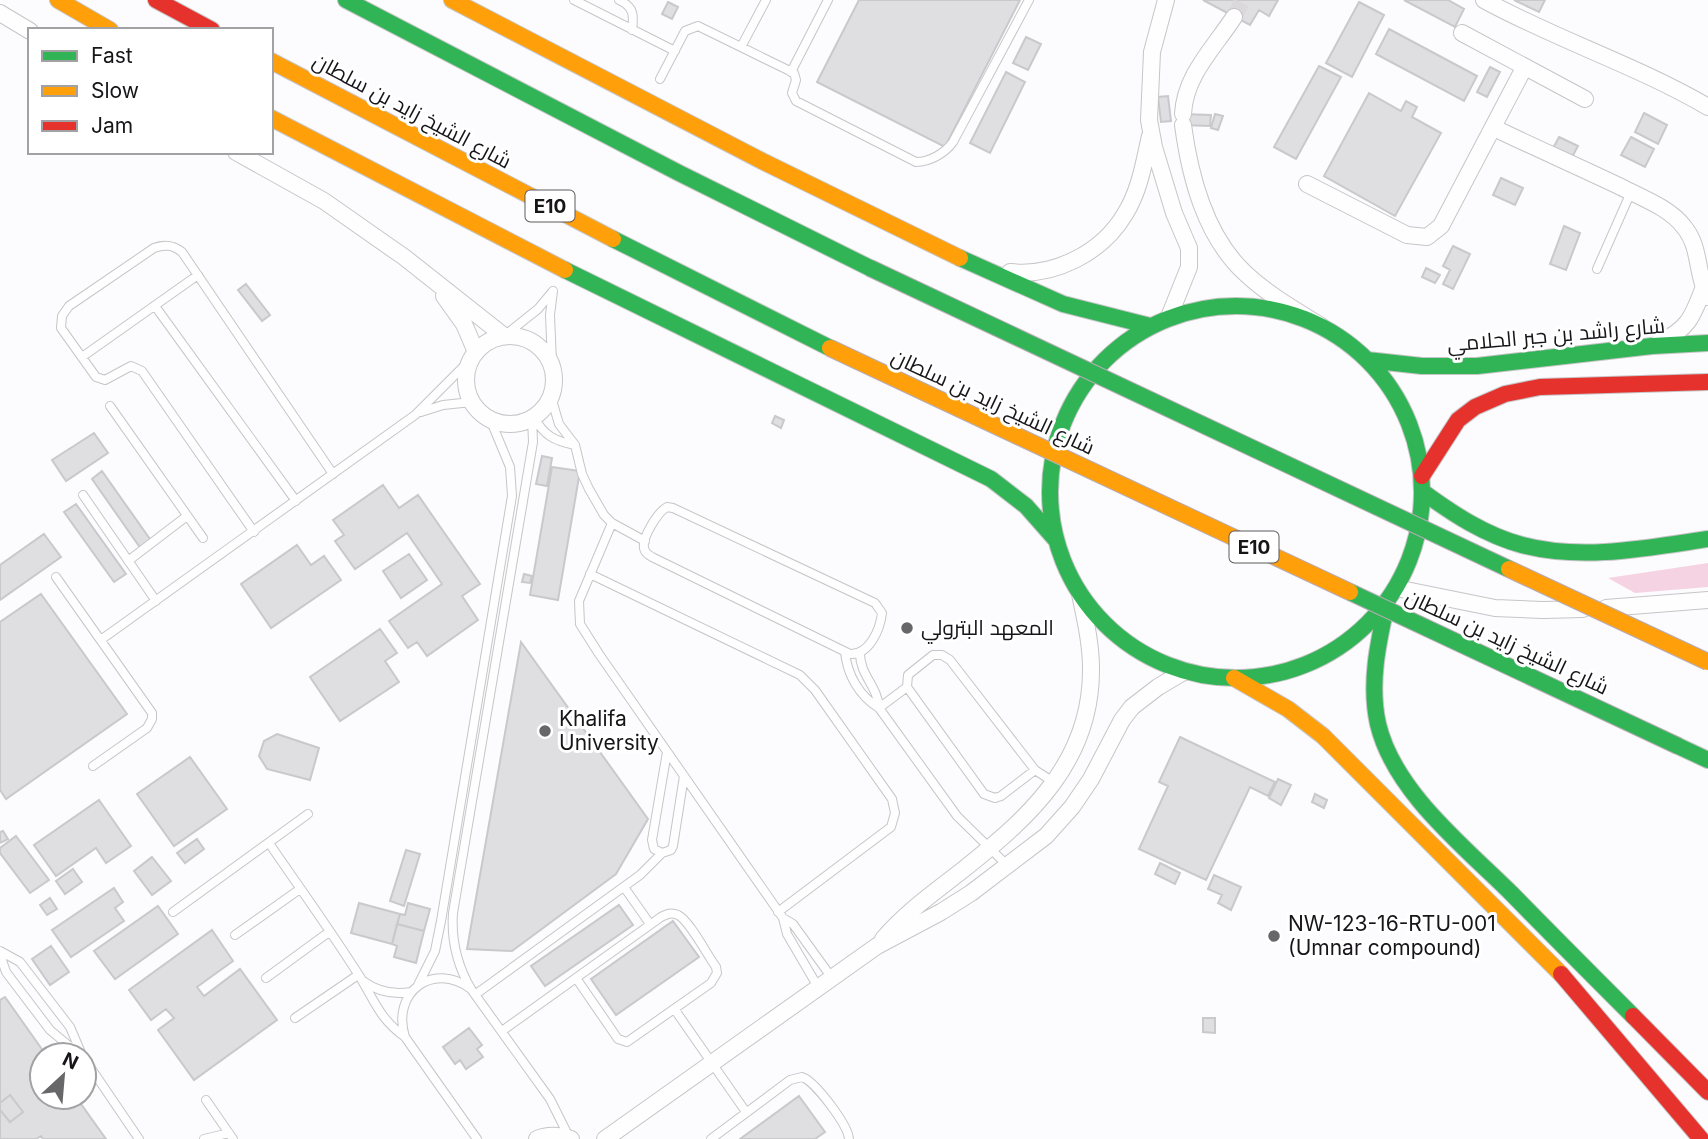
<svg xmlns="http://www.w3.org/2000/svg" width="1708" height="1139" viewBox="0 0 1708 1139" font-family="Inter,Cairo,sans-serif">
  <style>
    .green { fill: #f5d3e2 }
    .building { fill: #dfdee1; stroke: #c9c8cb; stroke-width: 2 }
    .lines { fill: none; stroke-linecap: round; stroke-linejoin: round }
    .street-tunnel { stroke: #dad8db; stroke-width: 16; stroke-dasharray: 16 8; stroke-linecap: butt }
    .lane-casing { stroke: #c6c5c7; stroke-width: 10 }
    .street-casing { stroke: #c6c5c7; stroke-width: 18 }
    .fast-casing { stroke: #c6c5c7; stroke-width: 18 }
    .slow-casing { stroke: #c6c5c7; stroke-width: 18 }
    .jam-casing { stroke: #c6c5c7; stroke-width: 18 }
    .lane { stroke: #fffeff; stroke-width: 8 }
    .street { stroke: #fffeff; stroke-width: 16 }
    .fast { stroke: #30b455; stroke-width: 16 }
    .slow { stroke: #ff9f0a; stroke-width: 16 }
    .jam { stroke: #e5322d; stroke-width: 16 }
    .fast-bridge-casing { stroke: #b8acb7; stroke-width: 18; stroke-linecap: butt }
    .slow-bridge-casing { stroke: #b8acb7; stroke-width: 18; stroke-linecap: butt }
    .fast-bridge { stroke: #30b455; stroke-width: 16 }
    .slow-bridge { stroke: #ff9f0a; stroke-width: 16 }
    .poi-dot { fill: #676668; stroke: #fff; stroke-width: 2.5 }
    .labels { text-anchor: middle; stroke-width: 6; stroke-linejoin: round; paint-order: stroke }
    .shield { fill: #fff; stroke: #5d5b5d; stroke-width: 2 }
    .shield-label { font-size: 19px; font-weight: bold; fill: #171518 }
    .street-label { font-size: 21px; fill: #171518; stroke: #fff }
    .poi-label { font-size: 21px; fill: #171518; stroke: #fff; text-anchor: start }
  </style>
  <rect width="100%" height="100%" fill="#fcfbfd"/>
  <path class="green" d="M1708 563V587L1635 593 1608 578Z"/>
  <path class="building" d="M859 0H1020L945 147 817 82Z
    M1203 0H1278L1269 16 1259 10 1250 25Z
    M1404 0H1448L1464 9 1455 27Z
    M1514 0H1545L1539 12Z
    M668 2 678 7 672 19 662 14Z
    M1359 2 1384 15 1352 77 1326 63Z
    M1389 29 1477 76 1464 101 1376 54Z
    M1026 37 1041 44 1028 70 1013 63Z
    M1319 66 1341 77 1296 159 1274 147Z
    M1490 67 1500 72 1487 97 1477 92Z
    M1006 72 1025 82 990 153 970 143Z
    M1369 93 1401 111 1406 101 1417 107 1412 117 1441 133 1395 216 1324 176Z
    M1168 96 1171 121 1161 122 1158 97Z
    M1644 113 1667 125 1658 144 1635 132Z
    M1180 114 1211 115 1210 126 1180 125Z
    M1215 114 1223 116 1218 130 1211 128Z
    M1559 137 1578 146 1571 159 1552 150Z
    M1631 137 1654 149 1645 167 1621 155Z
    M1501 178 1523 188 1515 205 1493 195Z
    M1564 226 1580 233 1566 270 1550 264Z
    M1453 246 1470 254 1453 289 1443 284 1450 270 1443 266Z
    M1426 268 1440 275 1435 283 1422 277Z
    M246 284 270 315 262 321 238 290Z
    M775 416 784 420 781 428 772 423Z
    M94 433 108 453 66 481 52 460Z
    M542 456 552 458 547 486 536 484Z
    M552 467 580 471 558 600 530 595Z
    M102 471 152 542 141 549 92 479Z
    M383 485 399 508 418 495 480 584 462 596 478 620 427 656 417 642 408 648 389 621 442 584 407 533 355 569 335 541 344 535 333 520Z
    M76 504 126 574 114 582 64 512Z
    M44 534 61 557 0 600V565Z
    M297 545 311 565 324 556 341 580 271 628 241 584Z
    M409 554 427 580 401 598 383 571Z
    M524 574 532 576 530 583 522 582Z
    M41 594 127 714 6 799 0 790V622Z
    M380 629 397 653 385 661 399 682 340 721 310 677Z
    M521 642 648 819 616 874 512 951 467 949Z
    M277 734 319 748 310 780 267 769 259 756 264 741Z
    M1180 737 1275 782 1268 796 1250 787 1206 880 1139 849 1168 786 1159 782Z
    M190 757 227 809 174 846 137 794Z
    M1278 779 1291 785 1281 805 1269 798Z
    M1315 794 1327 800 1324 808 1312 802Z
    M99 800 131 846 106 863 96 848 56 876 34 845Z
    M3 831 8 839 0 843V832Z
    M16 836 49 880 30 893 0 853V848Z
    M197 839 204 849 185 863 177 853Z
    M406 850 420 854 404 906 390 901Z
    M152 857 171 881 152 895 134 871Z
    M1160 863 1180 873 1175 884 1155 874Z
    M73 869 82 882 65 894 56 881Z
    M1214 875 1241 887 1231 910 1218 903 1222 895 1208 889Z
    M114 888 123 902 115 908 124 921 71 957 52 930Z
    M50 898 57 909 47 915 40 905Z
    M359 903 400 914 392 944 351 933Z
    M408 903 430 909 424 931 397 924 400 914 405 915Z
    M619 905 633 925 545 986 531 966Z
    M158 906 178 934 115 979 94 951Z
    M673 921 699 957 616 1015 591 979Z
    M397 924 424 931 416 963 394 957 397 946 392 944Z
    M212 930 233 961 197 987 204 996 240 969 277 1020 194 1080 158 1030 174 1018 166 1009 151 1020 129 990Z
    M51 946 69 972 50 985 32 959Z
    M5 997 46 1055H42V1097H76L106 1139H43L41 1136 36 1139H0V1110L10 1122 23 1112 10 1095 0 1103V1000Z
    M1203 1018H1215V1033L1203 1032Z
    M469 1028 482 1045 477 1049 483 1057 466 1069 460 1060 455 1064 443 1047Z
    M10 1095 23 1112 10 1122 0 1110V1103Z
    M799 1096 825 1132 815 1139H740Z"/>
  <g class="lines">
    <path class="street-tunnel" d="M1234 17 1243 0"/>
    <g class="lane-casing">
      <path id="lane" d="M574 0 675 51
        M619 0C634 7 634 15 632 30
        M741 47 766 0
        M791 72 828 0
        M660 79 685 31 698 26 794 73 796 80 792 93 796 101 916 162C930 162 945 153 953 142L1029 0
        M1597 269 1631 192
        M155 306 296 501
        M504 336 538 309 553 291
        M82 357 198 275
        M552 363 550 315 553 291
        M551 397 559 424 575 445 582 474 589 489 604 515 612 523 579 601 580 624 599 654 783 918 793 924 832 978
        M110 406 203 538
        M421 412 443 405 472 402
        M534 417C544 436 555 441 575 445
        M83 495 156 601
        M667 507 673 508 875 603 882 613C880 630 869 655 850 654L652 557C648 554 645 554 644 548 642 537 658 512 667 507Z
        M612 523 645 541
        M254 532 142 371 131 366 105 380 96 377 61 328 62 316 69 306 154 248C165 244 173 245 182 252L333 474
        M128 561 187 516
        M590 574 800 675 815 690 892 799 895 813 891 827 778 912
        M56 577 152 713V719L147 728 93 766
        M102 639 415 415 471 359
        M845 652C847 674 859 696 879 708L957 816 1008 866
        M860 654C860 675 878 687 879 708
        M933 655H942L950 660 1035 770 1001 796 995 798 984 794 907 687 908 675Z
        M879 708 907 687
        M667 752 652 840 654 849 662 853 671 850 673 846 684 776
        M1035 770 1055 783
        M269 843C299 887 331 931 360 977 375 1002 380 1019 405 1037
        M624 887 650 924
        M173 912 308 814
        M783 918 787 934 818 987
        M235 935 300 889
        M0 951 20 962 70 1027 82 1055
        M3 954 2 960 6 972 50 1030 68 1045 79 1051
        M266 978 329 932
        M363 981C378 992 393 995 411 992
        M418 985 435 951 441 921 512 496 510 467 490 419
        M471 989C457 965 451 941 453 913L533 442 532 418
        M476 994 640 875 662 853
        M675 1010 746 1112
        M295 1018 358 975
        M502 1031 661 917C667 914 671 912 678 915 690 921 707 955 716 967L717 973 711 983 627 1042 618 1039 576 978
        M84 1058 139 1139
        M206 1100 233 1139
        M204 1139 229 1133
        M477 1139 405 1037C391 992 433 961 471 989L550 1099 570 1139
        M711 1139 790 1080 802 1077C815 1081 848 1125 849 1139"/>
    </g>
    <g class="street-casing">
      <path id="street" d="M1166 0 1152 52 1149 120 1154 147 1174 213 1189 248V267L1169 317
        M1484 0C1557 40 1636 65 1708 107
        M0 13 30 31
        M1462 33 1585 99
        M1183 114C1185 75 1214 48 1234 17
        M1183 125C1190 177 1205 236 1245 273 1267 294 1295 310 1321 326
        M1494 128C1536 148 1579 167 1621 187 1642 198 1670 208 1684 227 1701 247 1696 275 1708 297
        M236 152 324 201 404 257 504 336
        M1307 184 1407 235 1427 237 1441 226 1524 68
        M1010 272C1054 277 1102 253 1125 214 1140 190 1144 162 1150 136
        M444 296 464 324 476 352
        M466 380a44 44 0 1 1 88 0a44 44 0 1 1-88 0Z
        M1658 343C1690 329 1693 315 1705 284
        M1396 588 1495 608 1543 610 1583 609
        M1606 608 1708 600
        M883 939C907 911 935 892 964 869 1031 816 1092 760 1091 668 1091 644 1085 618 1080 594
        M537 1139C549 1134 559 1135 571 1139
        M605 1139 877 946 941 912 971 893 1046 836 1072 807 1091 779 1122 720 1132 707 1158 687 1185 671"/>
    </g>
    <g class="fast-casing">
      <path id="fast" d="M346 0 679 173 870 268
        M613 239 830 348
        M960 258 1063 304 1150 326
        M565 270 991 479 1026 506 1056 540
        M1050 492a186 186 0 1 1 372 0a186 186 0 1 1-372 0Z
        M1367 360 1422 366H1477L1652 346 1708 343
        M1423 492C1453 514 1485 535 1522 545 1582 561 1647 548 1708 539
        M1387 603C1378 643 1369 684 1378 724 1394 792 1466 848 1512 894 1552 935 1592 975 1633 1016
        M1678 746 1708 760"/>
    </g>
    <g class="slow-casing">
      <path id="slow" d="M58 0 110 30
        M452 0 762 161 960 258
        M271 61 613 239
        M271 118 565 270
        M1234 678 1288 709 1323 736 1561 974"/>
    </g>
    <g class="jam-casing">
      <path id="jam" d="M156 0 212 30
        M1422 476 1458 420 1475 407 1505 394 1540 387 1708 382
        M1561 974 1701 1139
        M1633 1016 1708 1092"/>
    </g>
    <use href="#lane" class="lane"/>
    <use href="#street" class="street"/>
    <use href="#fast" class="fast"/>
    <use href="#slow" class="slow"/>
    <use href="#jam" class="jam"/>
    <g class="fast-bridge-casing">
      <path id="fast-bridge" d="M870 268 1509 569
        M1350 592 1678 746"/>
    </g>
    <g class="slow-bridge-casing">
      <path id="slow-bridge" d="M830 348 1350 592
        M1509 569 1708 662"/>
    </g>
    <use href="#fast-bridge" class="fast-bridge"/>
    <use href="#slow-bridge" class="slow-bridge"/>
  </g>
  <g class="poi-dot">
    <circle cx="907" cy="628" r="7"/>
    <circle cx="545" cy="731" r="7"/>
    <circle cx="1274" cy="936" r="7"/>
  </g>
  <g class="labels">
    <g class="shield">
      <rect x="525.5" y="190.5" width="49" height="31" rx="5"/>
      <rect x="1229.5" y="531.5" width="49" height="31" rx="5"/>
    </g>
    <g class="shield-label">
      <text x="550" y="213">E10</text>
      <text x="1254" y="554">E10</text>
    </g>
    <g class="street-label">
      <text transform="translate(412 111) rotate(28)" y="7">شارع الشيخ زايد بن سلطان</text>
      <text transform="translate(1556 335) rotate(-5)" y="7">شارع راشد بن جبر الحلامي</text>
      <text transform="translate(993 402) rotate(25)" y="7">شارع الشيخ زايد بن سلطان</text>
      <text transform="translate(1507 642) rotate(25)" y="7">شارع الشيخ زايد بن سلطان</text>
    </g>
    <g class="poi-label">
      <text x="921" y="635">المعهد البترولي</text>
      <text x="559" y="726">Khalifa<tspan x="559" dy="24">University</tspan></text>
      <text x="1288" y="931">NW-123-16-RTU-001<tspan x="1288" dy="24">(Umnar compound)</tspan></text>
    </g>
  </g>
  <rect x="28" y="28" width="245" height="126" fill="#ffffff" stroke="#a2a1a3" stroke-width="2"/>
  <rect x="42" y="51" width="35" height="10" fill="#30b455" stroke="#a2a1a3" stroke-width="2"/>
  <text x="91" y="63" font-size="21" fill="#171518">Fast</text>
  <rect x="42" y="86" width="35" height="10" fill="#ff9f0a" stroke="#a2a1a3" stroke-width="2"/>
  <text x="91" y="98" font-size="21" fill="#171518">Slow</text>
  <rect x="42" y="121" width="35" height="10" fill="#e5322d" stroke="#a2a1a3" stroke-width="2"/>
  <text x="91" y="133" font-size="21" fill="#171518">Jam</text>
  <g transform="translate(63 1076) rotate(26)"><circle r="33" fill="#ffffff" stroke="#a2a1a3" stroke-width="2"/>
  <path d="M0-5L12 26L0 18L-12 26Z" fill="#676668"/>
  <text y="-10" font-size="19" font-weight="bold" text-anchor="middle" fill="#171518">N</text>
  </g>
</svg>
